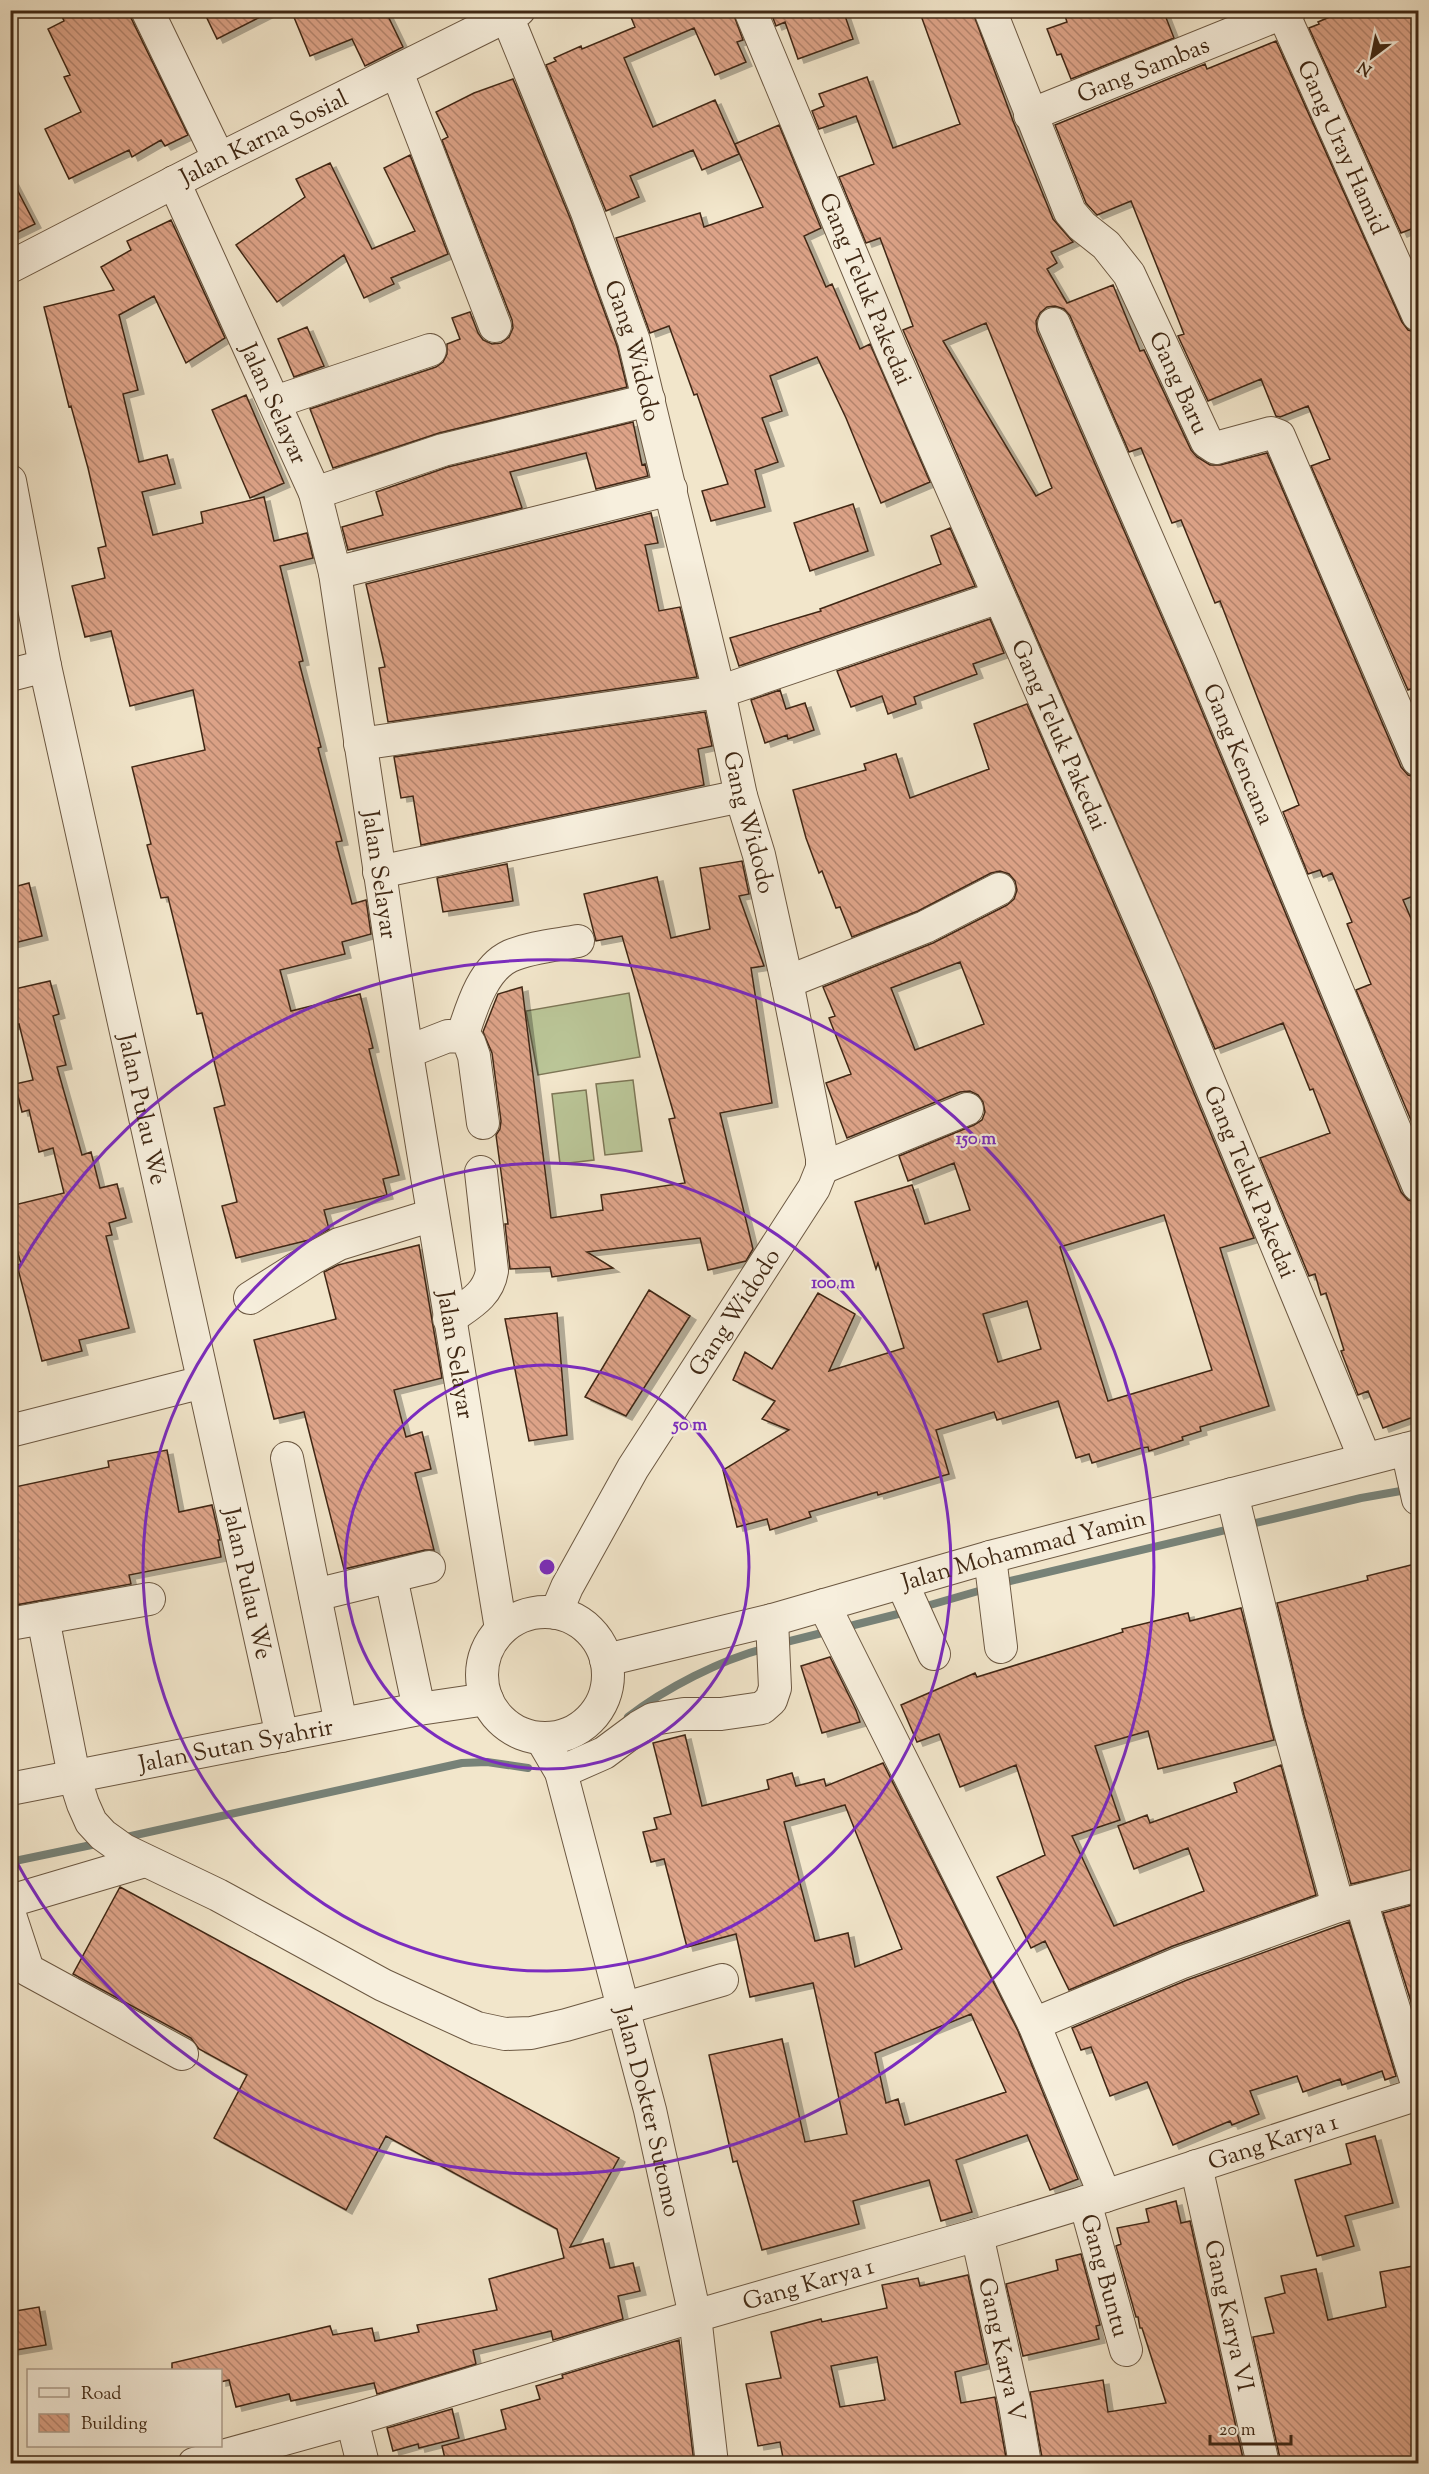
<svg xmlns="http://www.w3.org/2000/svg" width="1429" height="2474" viewBox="0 0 1429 2474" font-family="'Sorts Mill Goudy',serif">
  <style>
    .pitch { fill: #bac597; stroke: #7d7656; stroke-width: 1.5 }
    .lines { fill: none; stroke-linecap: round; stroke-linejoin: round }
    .stream { stroke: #778278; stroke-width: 8 }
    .building { fill: url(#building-back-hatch); stroke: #402814; stroke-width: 1.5; fill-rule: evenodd; filter: url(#shadow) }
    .minor-casing { stroke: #6c5842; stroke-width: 34 }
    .minor { stroke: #f7efdd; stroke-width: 32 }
    .ring { fill: none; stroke: #7b2cbf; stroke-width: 3 }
    .labels { text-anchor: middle; stroke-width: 4.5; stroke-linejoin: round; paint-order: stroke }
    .street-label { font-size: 24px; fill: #402814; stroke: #f7efdd }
    .centre { fill: #7b2cbf; stroke: #f7efdd; stroke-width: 3 }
    .ring-label { font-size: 18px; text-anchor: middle; font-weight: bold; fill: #7b2cbf; stroke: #f7efdd; stroke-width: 4.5; stroke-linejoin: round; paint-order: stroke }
  </style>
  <defs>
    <pattern id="building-back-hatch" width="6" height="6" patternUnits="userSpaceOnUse" patternTransform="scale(1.5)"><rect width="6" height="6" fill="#dda388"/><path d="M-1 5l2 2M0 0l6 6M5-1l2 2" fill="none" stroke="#b5856e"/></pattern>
    <filter id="shadow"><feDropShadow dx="6" dy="4" stdDeviation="0" flood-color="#0004"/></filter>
  </defs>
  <rect width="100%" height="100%" fill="#f2e6cb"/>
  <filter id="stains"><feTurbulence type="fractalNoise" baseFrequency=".00333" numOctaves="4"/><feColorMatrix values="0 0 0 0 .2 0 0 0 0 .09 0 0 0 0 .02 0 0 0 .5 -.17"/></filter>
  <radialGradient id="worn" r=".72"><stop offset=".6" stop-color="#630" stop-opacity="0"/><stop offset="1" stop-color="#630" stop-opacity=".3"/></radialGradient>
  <path class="pitch" d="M629 993 640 1057 538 1075 526 1011Z
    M633 1080 642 1151 605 1155 596 1084Z
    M586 1090 594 1160 560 1164 552 1094Z"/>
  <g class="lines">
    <path class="stream" d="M1006 1582 1361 1498 1412 1489
      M930 1605 982 1590
      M842 1628 906 1612
      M778 1644 830 1631
      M628 1717C664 1689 722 1659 766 1648
      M122 1838 462 1763 487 1762 528 1768
      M10 1862 101 1843"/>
  </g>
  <path class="building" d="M59 10H129L131 18 188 135 165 146 161 140 132 157 129 150 69 179 45 129 81 112 64 77 70 75 48 29 64 21Z
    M203 10H274L217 39Z
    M291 10H385L403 47 365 66 352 39 310 56Z
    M628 10H732L743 40 737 42 746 62 715 75 694 28 624 58 653 127 715 100 739 154 702 170 693 150 630 176 639 197 606 211 546 65 556 61 554 58 581 46 582 49 635 27Z
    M770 10H843L853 39 798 59 785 22 776 26Z
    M919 10H972L1013 121 1053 219 1073 242 1051 252 1057 263 1047 269 1067 303 1113 285 1140 351 1144 350 1191 450 1197 457 1210 465H1220L1267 453 1401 767 1408 775 1419 778V894L1403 900 1419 937V1139L1356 990 1371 984 1347 924 1352 922 1332 873 1323 877 1320 870 1308 874 1283 812 1299 805 1220 601 1215 603 1181 520 1172 523 1141 448 1129 452 1070 316 1064 309 1055 306 1047 307 1040 313 1036 321 1037 331 1184 668 1401 1192 1408 1200 1419 1203V1415L1383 1428 1368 1391 1358 1395 1341 1351 1344 1350 1326 1293 1321 1295 1315 1274 1309 1276 1260 1158 1330 1133 1313 1089 1310 1090 1283 1023 1215 1049 903 330 913 326 880 238 866 243 839 177 874 164 856 116 819 129 812 111 824 106 819 94 867 77 893 148 960 124ZM986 323 1052 488 1036 496 943 341Z
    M1063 10H1163L1174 38 1071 79 1061 54 1057 55 1047 29 1067 22Z
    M1346 10H1419V226L1401 233 1309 28 1319 24 1318 22Z
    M1276 41 1402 322 1408 330 1419 333V686L1408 690 1311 466 1330 459 1308 406 1280 417 1276 416 1261 379 1208 401 1178 336 1184 334 1131 201 1097 215 1095 213 1086 203 1055 125 1205 64 1207 69Z
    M513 79 570 218 617 346 627 387 439 433 333 468 310 409 436 367 443 362 447 354V344L460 339 452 318 470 312 478 333 483 340 492 344 501 343 509 337 513 328 512 320 442 140 448 137 436 112 474 93Z
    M779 125 821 228 804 236 826 287 832 284 860 349 870 344 930 482 881 503 846 418 817 357 770 376 782 411 762 418 778 462 755 470 765 507 711 521 702 491 728 484 697 394 694 395 669 326 650 333 616 238 700 213 704 227 763 207 735 144Z
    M410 155 448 254 391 278 394 284 364 298 344 255 277 302 236 245 305 197 296 179 330 163 372 249 415 231 384 168Z
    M10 176 35 224 10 236Z
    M171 220 225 338 186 363 154 296 119 315 138 390 123 394 139 462 167 455 175 484 142 492 153 535 203 523 201 512 264 497 274 541 307 533 313 558 280 566 303 661 299 662 321 747 318 748 342 841 336 842 352 904 366 900 371 934 342 942 345 954 280 970 291 1011 360 994 373 1048 369 1049 399 1175 383 1179 387 1195 324 1210 329 1229 309 1240 236 1258 222 1206 237 1202 214 1108 225 1105 202 1013 197 1014 168 897 161 898 147 845 151 844 132 767 205 750 193 690 130 706 111 631 85 637 72 586 105 578 98 548 106 546 88 468 71 406 69 407 44 307 114 290 101 267 131 250 127 241Z
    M307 327 324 366 294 377 278 339Z
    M246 395 284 483 250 498 212 410Z
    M633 422 642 465 645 464 648 476 596 489 586 453 510 472 522 508 348 550 342 527 383 515 376 492 448 467Z
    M853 504 868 551 810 571 794 523Z
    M651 513 658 543 645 545 659 611 680 607 697 677 388 722 379 668 385 667 366 584Z
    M950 528 975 586 739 666 730 638 821 611 820 609 941 564 931 536Z
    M990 619 1004 653 973 664 977 674 914 697 916 704 888 714 882 696 851 707 837 671Z
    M780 690 786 709 805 703 814 730 788 739 787 735 765 743 751 700Z
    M1027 704 1150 987 1254 1238 1220 1248 1269 1406 1200 1427 1201 1431 1182 1437 1183 1440 1149 1451 1148 1447 1141 1448 1092 1463 1089 1454 1076 1458 1058 1401 997 1420 994 1412 936 1430 949 1474 878 1495 877 1492 809 1512 811 1517 770 1530 767 1519 737 1527 723 1470 789 1430 762 1419 775 1401 733 1380 745 1352 772 1369 818 1293 855 1314 829 1371 904 1348 878 1263 876 1269 855 1202 912 1185 925 1224 970 1210 954 1163 908 1181 899 1156 974 1125 982 1120 985 1112 983 1102 978 1095 970 1091 960 1092 847 1138 826 1083 851 1074 829 1018 835 1016 823 987 933 943 1007 905 1014 899 1017 890 1015 881 1009 874 1000 871 991 873 918 911 852 937 840 907 836 908 822 871 819 873 806 838 793 790 866 770 864 764 896 754 910 798 989 769 974 724ZM960 962 984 1024 915 1050 891 988ZM1164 1215 1212 1370 1108 1401 1060 1247ZM1027 1301 1041 1349 998 1362 983 1314Z
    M705 712 712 746 698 749 704 785 421 845 413 796 401 798 394 757Z
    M742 861 749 894 739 896 764 966 751 968 772 1103 720 1113 753 1249 746 1261 708 1270 700 1238 587 1252 613 1268 552 1277 550 1267 510 1269 505 1224H508L496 1135 500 1129 501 1121 492 1053 483 1032 498 994 522 987 551 1218 603 1210 601 1195 685 1183 669 1119 675 1118 622 936 596 941 584 894 657 877 671 938 710 929 700 868Z
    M507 864 513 901 443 912 437 878Z
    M29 883 42 936 10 944V888Z
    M50 981 59 1014 53 1016 66 1065 57 1067 82 1155 91 1152 100 1188 117 1184 126 1218 109 1223 112 1235 106 1236 129 1328 79 1340 82 1351 42 1361 17 1265 21 1264 10 1225V1206L64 1193 53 1148 39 1152 29 1110 22 1112 15 1084 33 1080 19 1024 10 1026V990Z
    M419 1245 442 1378 394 1390 406 1437 422 1432 431 1469 415 1473 434 1550H425L344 1569 304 1412 274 1419 254 1340 336 1319 324 1272 338 1265Z
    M649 1290 690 1316 626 1416 585 1397Z
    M557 1313 567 1435 529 1441 505 1319Z
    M167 1450 179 1512 212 1505 220 1540H218L221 1557 129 1575 131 1584 10 1606V1488L109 1467 108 1461Z
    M1419 1563V1868L1351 1884 1304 1715 1277 1603 1368 1580 1367 1576Z
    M1241 1608 1274 1740 1158 1769 1148 1731 1095 1746 1120 1820 1072 1836 1114 1926 1204 1891 1188 1848 1134 1869 1118 1826 1147 1815 1150 1823 1237 1792 1234 1783 1281 1765 1316 1895 1173 1946 1069 1990 1045 1941 1031 1948 997 1877 1045 1855 1016 1765 960 1787 939 1734 917 1742 901 1705 975 1673 977 1677 1123 1632 1122 1629 1188 1613 1190 1621Z
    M830 1657 856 1710 860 1722 822 1733 801 1666Z
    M685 1735 702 1806 769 1789 767 1780 792 1773 796 1786 824 1779 826 1786 883 1763 1018 2031 1078 2179 1050 2190 1027 2135 956 2160 972 2212 941 2221 929 2180 853 2201 859 2224 762 2250 737 2161 733 2162 709 2055 782 2039 805 2142 847 2134 813 1983 750 1997 736 1934 687 1947 664 1859 651 1862 643 1832 657 1829 654 1818 671 1814 653 1743ZM845 1805 902 1949 855 1967 848 1933 815 1941 784 1822ZM971 2014 1006 2092 905 2125 898 2099 886 2103 875 2053Z
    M120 1887 619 2158 570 2247 603 2239 610 2268 633 2263 640 2291 618 2296 623 2319 553 2340 551 2331 473 2350 476 2364 377 2394 374 2383 291 2401 289 2394 236 2407 229 2380 220 2382V2370H172V2363L330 2326 333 2335 372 2328 375 2341 419 2332 417 2325 497 2310 489 2279 564 2258 557 2229 386 2136 346 2210 214 2138 247 2075 199 2049 191 2038 73 1974Z
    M1419 1903V2027L1383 1913Z
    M1349 1922 1396 2076 1385 2080 1382 2071 1342 2085 1340 2079 1303 2092 1297 2076 1250 2091 1259 2114 1232 2125 1230 2121 1173 2145 1147 2082 1110 2096 1091 2047 1081 2050 1072 2028 1187 1980Z
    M1375 2136 1393 2203 1345 2216 1354 2246 1317 2256 1295 2180 1351 2164 1346 2144Z
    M1176 2201 1181 2223 1190 2221 1244 2463H1043L1030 2392 1103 2380 1108 2412 1166 2403 1142 2328H1140L1138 2317H1136L1116 2246 1121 2244 1117 2228 1149 2222 1146 2209Z
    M1081 2254 1100 2325 1096 2326 1099 2339 1023 2356 1006 2284 1058 2270 1056 2260Z
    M1419 2265V2463H1281L1253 2337 1274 2333 1265 2298 1285 2293 1281 2276 1316 2269 1328 2320 1386 2307 1380 2272Z
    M968 2275 987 2364 955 2372 961 2403 995 2397 1007 2463H784L780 2442 758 2446 746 2384 781 2378 771 2332 821 2319 822 2322 887 2308 882 2285 918 2278 920 2286ZM877 2357 885 2400 840 2407 831 2366Z
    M39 2307 46 2345 10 2351V2312Z
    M679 2340 694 2463H446L442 2446 506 2429 501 2410 540 2399 536 2386 563 2378 562 2375Z
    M452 2409 459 2438 419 2448 418 2444 393 2451 387 2428Z"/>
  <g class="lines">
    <g class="minor-casing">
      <g id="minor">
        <path d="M147 10 219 159"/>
        <path id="s1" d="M750 10 891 349 1167 980 1365 1459"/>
        <path id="s2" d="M990 10 1070 212 1082 226 1106 245 1129 274 1207 442 1216 448 1271 433 1279 436 1418 760"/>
        <path id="s3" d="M1283 13 1418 315"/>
        <path id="s4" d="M507 16 587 212 634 341 719 692 741 796 759 855 787 982 822 1158V1168L814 1188 633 1468 567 1587 556 1613"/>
        <path d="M397 72 495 326"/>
        <path id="s5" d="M1030 115 1290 10"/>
        <path id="s6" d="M174 182 315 493 335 573 408 1060 501 1629"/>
        <path id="s7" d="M10 267 219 159 519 10"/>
        <path id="s8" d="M1054 324 1201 662 1418 1185"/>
        <path d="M275 402 430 350"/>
        <path id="s9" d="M10 481 45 666 282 1736"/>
        <path d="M315 493 443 450 649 400"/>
        <path d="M335 573 671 489"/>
        <path d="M10 675 45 666"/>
        <path d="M360 744 719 692 999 597"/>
        <path d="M379 872 741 796"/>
        <path d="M787 982 925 927 999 889"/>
        <path d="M462 1037C471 1010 482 969 510 956 531 947 556 945 578 941"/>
        <path d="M407 1052 448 1036 462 1037 469 1042 474 1056 483 1123"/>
        <path d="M822 1168 967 1109"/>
        <path d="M250 1298 313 1258 339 1244 433 1215"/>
        <path d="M449 1319C468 1305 488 1296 492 1271L481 1172"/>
        <path d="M10 1431 203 1382"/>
        <path d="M1407 1449 1418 1499"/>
        <path d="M287 1458 341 1724"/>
        <path d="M1232 1494 1287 1720 1338 1906"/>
        <path d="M990 1557 1001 1647"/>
        <path d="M391 1577 419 1709"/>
        <path d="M902 1583 934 1654"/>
        <path d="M315 1595 429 1567"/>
        <path d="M824 1605 1034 2024 1105 2196"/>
        <circle cx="545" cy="1675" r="63"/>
        <path d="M43 1618 74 1776 83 1804 91 1822 103 1835 124 1850 218 1895 383 1985 477 2028 505 2034 531 2033 566 2025 722 1980"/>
        <path d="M10 1624 149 1599"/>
        <path id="s10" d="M606 1660 772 1620 990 1557 1418 1446"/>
        <path id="s11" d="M541 1738 561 1772 650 2110 695 2316 712 2464"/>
        <path d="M561 1772 604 1753 639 1727 653 1719 684 1714H721L762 1708 771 1700 775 1688 772 1620"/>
        <path id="s12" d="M10 1789 419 1709 487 1699"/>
        <path d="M10 1901 145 1861"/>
        <path d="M1361 1901 1418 2087"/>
        <path d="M10 1915 28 1970 182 2054"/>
        <path d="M1034 2024 1180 1963 1338 1906 1418 1885"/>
        <path id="s13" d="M1196 2166 1263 2464"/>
        <path id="s14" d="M1085 2202 1126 2350"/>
        <path id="s15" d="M977 2235 1015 2405 1025 2464"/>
        <path d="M352 2420 363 2464"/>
        <path id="s16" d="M194 2464 352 2420 695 2316 977 2235 1105 2196 1418 2094"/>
      </g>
    </g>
    <use href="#minor" class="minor"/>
  </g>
  <g class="ring">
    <circle cx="547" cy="1567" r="202"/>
    <circle cx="547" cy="1567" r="404"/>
    <path d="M11 1282A607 607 0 1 1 11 1852"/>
  </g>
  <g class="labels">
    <g class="street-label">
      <text dy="8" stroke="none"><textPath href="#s5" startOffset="122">Gang Sambas</textPath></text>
      <text dy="8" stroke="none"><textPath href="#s7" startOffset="285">Jalan Karna Sosial</textPath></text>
      <text dy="8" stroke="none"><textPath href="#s3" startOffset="147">Gang Uray Hamid</textPath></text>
      <text dy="8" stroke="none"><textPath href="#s1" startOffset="302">Gang Teluk Pakedai</textPath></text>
      <text dy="8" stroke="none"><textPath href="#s4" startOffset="358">Gang Widodo</textPath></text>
      <text dy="8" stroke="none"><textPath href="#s2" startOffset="423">Gang Baru</textPath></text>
      <text dy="8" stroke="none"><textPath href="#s6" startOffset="243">Jalan Selayar</textPath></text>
      <text dy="8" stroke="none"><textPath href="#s1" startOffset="788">Gang Teluk Pakedai</textPath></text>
      <text dy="8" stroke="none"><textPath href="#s8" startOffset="468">Gang Kencana</textPath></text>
      <text dy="8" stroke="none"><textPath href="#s4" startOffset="844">Gang Widodo</textPath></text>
      <text dy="8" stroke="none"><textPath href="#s6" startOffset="729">Jalan Selayar</textPath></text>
      <text dy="8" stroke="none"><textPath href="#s9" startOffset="642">Jalan Pulau We</textPath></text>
      <text dy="8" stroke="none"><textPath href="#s1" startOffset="1274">Gang Teluk Pakedai</textPath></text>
      <text transform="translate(734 1312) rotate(-57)" y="8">Gang Widodo</text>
      <text dy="8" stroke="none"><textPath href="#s6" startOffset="1215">Jalan Selayar</textPath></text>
      <text dy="8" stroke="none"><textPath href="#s10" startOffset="432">Jalan Mohammad Yamin</textPath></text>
      <text dy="8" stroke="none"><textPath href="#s9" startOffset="1128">Jalan Pulau We</textPath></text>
      <text dy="8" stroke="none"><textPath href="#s12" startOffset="230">Jalan Sutan Syahrir</textPath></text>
      <text dy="8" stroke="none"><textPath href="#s11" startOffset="390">Jalan Dokter Sutomo</textPath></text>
      <text dy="8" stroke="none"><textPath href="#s16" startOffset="1126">Gang Karya 1</textPath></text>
      <text dy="8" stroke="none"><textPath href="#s14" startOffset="76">Gang Buntu</textPath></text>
      <text dy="8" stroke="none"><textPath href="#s16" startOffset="640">Gang Karya 1</textPath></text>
      <text dy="8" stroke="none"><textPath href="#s13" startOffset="153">Gang Karya VI</textPath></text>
      <text dy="8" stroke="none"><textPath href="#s15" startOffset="117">Gang Karya V</textPath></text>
    </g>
  </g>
  <circle cx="547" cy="1567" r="9" class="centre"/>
  <g class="ring-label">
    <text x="976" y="1144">150 m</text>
    <text x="833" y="1288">100 m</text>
    <text x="690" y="1430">50 m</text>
  </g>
  <rect width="1429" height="2474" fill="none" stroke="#f2e6cb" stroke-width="36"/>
  <rect x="12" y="12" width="1405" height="2450" fill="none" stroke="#402814" stroke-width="3"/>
  <rect x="18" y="18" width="1393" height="2438" fill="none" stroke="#402814" stroke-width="1.5"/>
  <rect x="27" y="2369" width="195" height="78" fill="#f7efdd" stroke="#ae9f8d" stroke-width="1.5"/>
  <rect x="39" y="2388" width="30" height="9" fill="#f7efdd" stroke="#ae9f8d" stroke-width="1.5"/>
  <text x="81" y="2399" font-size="18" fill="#402814">Road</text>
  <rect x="39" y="2414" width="30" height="18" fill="url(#building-back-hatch)" stroke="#ae9f8d" stroke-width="1.5"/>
  <text x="81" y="2429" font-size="18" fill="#402814">Building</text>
  <g transform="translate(1372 57) rotate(212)" stroke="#f7efdd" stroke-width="4.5" paint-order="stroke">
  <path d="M0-4.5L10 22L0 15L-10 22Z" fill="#402814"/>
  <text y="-9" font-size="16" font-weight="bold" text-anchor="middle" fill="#402814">N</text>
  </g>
  <path d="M1210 2435v9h81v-9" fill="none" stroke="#402814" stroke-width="3"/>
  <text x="1219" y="2435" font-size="18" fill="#402814" stroke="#f7efdd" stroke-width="4.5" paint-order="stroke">20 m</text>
  <rect width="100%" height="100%" filter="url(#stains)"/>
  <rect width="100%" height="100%" fill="url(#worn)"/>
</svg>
